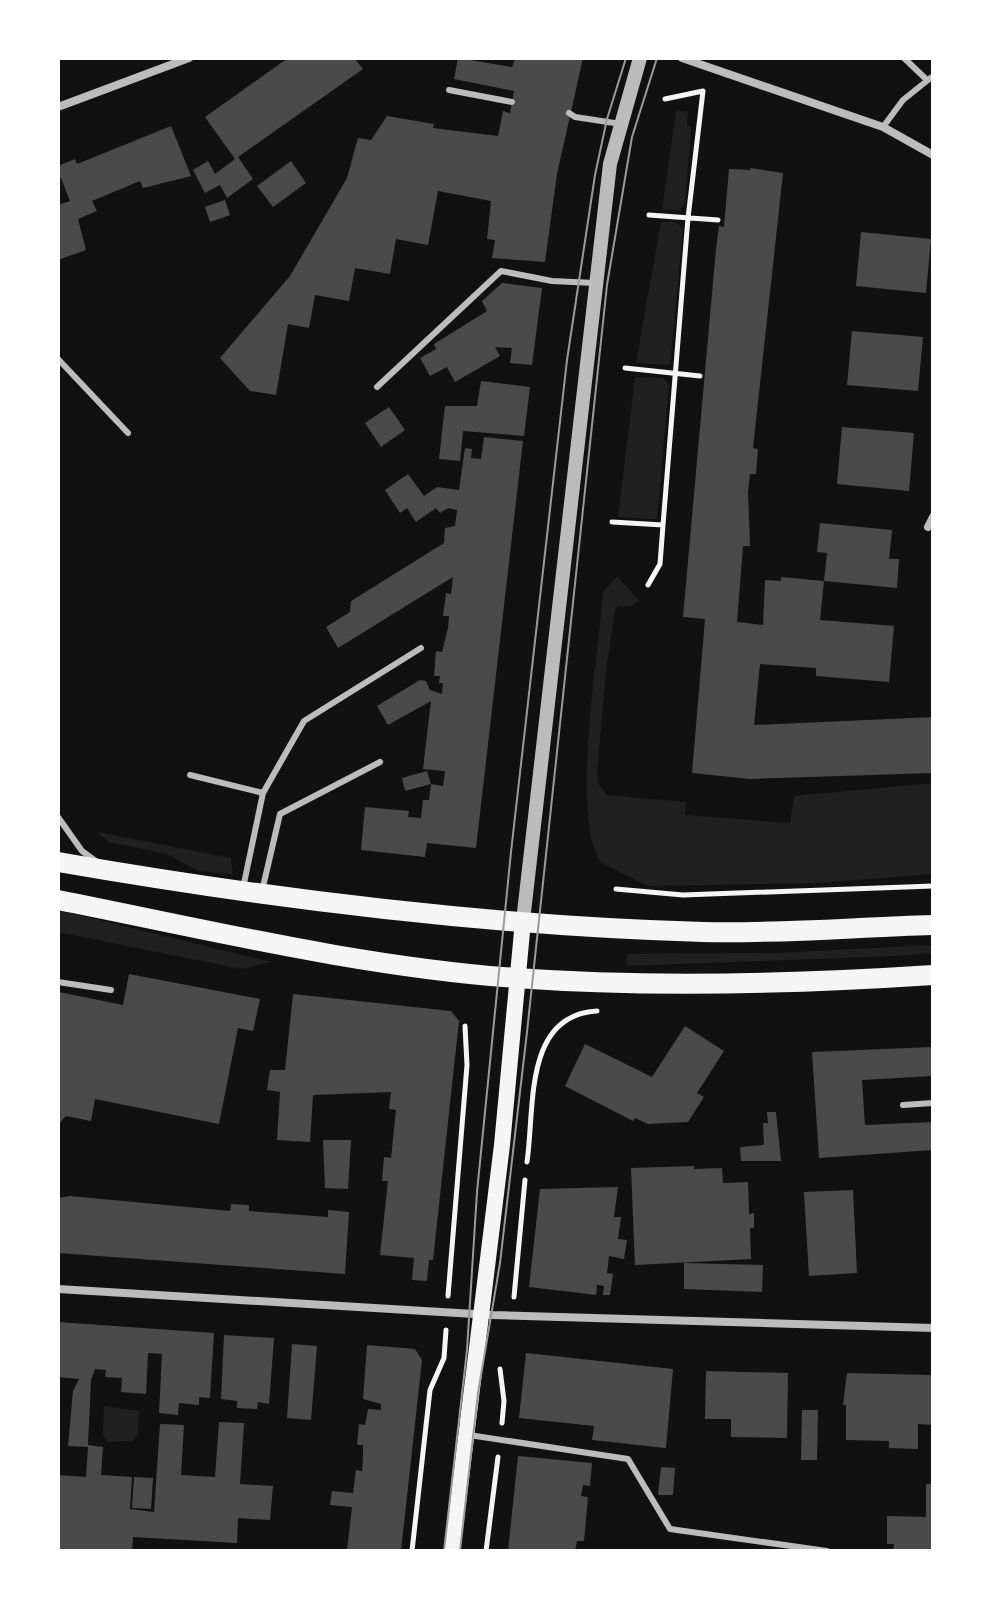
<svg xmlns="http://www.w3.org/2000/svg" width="991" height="1609" viewBox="0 0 991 1609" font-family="Lora,serif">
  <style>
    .green { fill: #202020 }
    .building { fill: #4a4a4a }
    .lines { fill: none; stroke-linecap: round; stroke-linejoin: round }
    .path { stroke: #f5f5f5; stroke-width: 5 }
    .service { stroke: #bcbcbc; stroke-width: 6 }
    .minor { stroke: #bcbcbc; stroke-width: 8 }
    .tertiary { stroke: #bcbcbc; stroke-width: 14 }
    .secondary { stroke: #f5f5f5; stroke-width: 16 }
    .primary { stroke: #f5f5f5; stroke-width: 20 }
    .tram { stroke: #9a9a9a; stroke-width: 2 }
  </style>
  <rect width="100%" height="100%" fill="#111"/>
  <path class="green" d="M676 111H688L687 124 691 128 685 203 680 211 662 209Z
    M661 222H676L683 229 670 365 636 363Z
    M635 377 662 378 669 384 657 519 618 517Z
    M617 576 639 601 631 606H617L615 611 606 670 597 774 598 783 607 795 686 802 685 815 790 823 794 796 933 783V874L820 883 648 886 601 863C570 815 599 653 603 592Z
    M97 832 231 858 233 875 198 871 167 854 109 842Z
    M58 910 271 962 241 969 58 932Z
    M933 945V953L896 956 626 966 627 954 774 953Z
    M104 1406 139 1411 138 1434 133 1441 108 1442 103 1436Z"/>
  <path class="building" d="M288 58H354L363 69 238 157 253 179 227 198 220 185 205 193 193 170 208 161 215 174 235 159 205 117Z
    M458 58 512 67 515 58H583L557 174 545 262 492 258 495 240 487 239 491 201 438 191 428 245 396 239 390 274 355 268 349 301 315 295 309 328 288 324 276 395 250 391 220 358 290 276 347 178 358 138 371 140 387 116 434 124 433 128 498 136 503 111 510 113 514 91 454 79Z
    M171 126 191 176 143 188 140 181 92 201 97 211 78 219 86 250 58 260V205L70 201 61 178 58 179V166L75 159 77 164Z
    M291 161 306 183 273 207 257 186Z
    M750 168 783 173 753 448 758 449 756 474H750L748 492 750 546H743L737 622 763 625 765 580 781 581V577L824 581 820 620 894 626 889 682 816 676V668L760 664 754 725 933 717V773L750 779 692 773 705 619 683 617 716 249 719 226 724 227 729 169 750 170Z
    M225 200 230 215 210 222 205 207Z
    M861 232 931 239 926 293 856 286Z
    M502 283 542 288 532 365 510 363 512 348 495 347 500 356 455 382 447 367 430 376 420 358 436 349 434 344 487 311 482 301Z
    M852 331 923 337 918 391 847 385Z
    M481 381 530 387 524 436 463 431 460 461 439 459 445 406H477Z
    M389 407 405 430 381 447 365 423Z
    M842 427 914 433 909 491 837 484Z
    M484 437 523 441 476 848 427 843 425 857 361 850 365 807 409 811 408 817 421 818 423 800H429L431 784 405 791 402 778 427 771 431 784 443 786 445 771 423 769 431 701 388 725 377 706 420 680 426 681 430 690 442 694 443 683H439L440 676H434L436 651 442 652 448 628 449 616H443L446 593 451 594 453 577 338 648 326 627 350 612 351 601 444 543 445 528 455 526 457 510 448 508 440 513 436 508 416 522 407 508 400 513 385 490 408 474 424 496 437 487 459 490 465 448 472 449 471 458 481 459Z
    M820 523 892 530 889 559H899L897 588 824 581 827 553 817 552Z
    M129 974 260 999 253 1031 238 1028 219 1124 95 1099 91 1121 66 1116 58 1125 59 992 123 1005Z
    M293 994 451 1011 459 1021 433 1260H429L427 1281 412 1280 414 1258 380 1255 388 1181H382L384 1157 391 1158 396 1110 389 1109 391 1092 313 1095 310 1142 277 1140 280 1092 267 1090 270 1070H285Z
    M685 1026 724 1051 697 1093 704 1097 688 1122 648 1124 635 1118 633 1121 565 1086 585 1044 652 1077Z
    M933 1047V1076L862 1080 865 1125 933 1122V1150L819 1158 812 1052Z
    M767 1112H776L781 1161H741L740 1147 764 1145 763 1123H768Z
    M323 1140H351L348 1189 325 1188Z
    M694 1166V1169L722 1168 723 1183 748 1182 749 1214 754 1213V1228H750L751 1259 635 1265 631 1168Z
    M618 1187 614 1217H621L618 1239 627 1240 624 1259 609 1256 607 1273 613 1274 610 1295H603L604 1286 597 1285 596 1295 529 1287 540 1189Z
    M853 1190 857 1273 809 1276 804 1192Z
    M70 1196 230 1211 231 1204 249 1205V1211L328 1217V1210L349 1212 345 1274 58 1253V1198Z
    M684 1263 763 1265 762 1292 684 1289Z
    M58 1322 214 1333 210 1398 199 1397V1405L179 1403 178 1415 159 1413 162 1354 148 1353 146 1394 121 1392 122 1378 105 1377 106 1370 95 1369 91 1380 88 1445 103 1447 101 1475 132 1477 130 1509 154 1512 160 1424 184 1425 181 1475 215 1477 219 1422 244 1423 240 1484 273 1486 270 1520 238 1518 237 1543 133 1537 132 1551 58 1549V1475L86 1477 88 1447 68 1446 73 1391 79 1379 58 1377Z
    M224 1335 274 1338 269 1404 258 1402 257 1409 237 1408V1401L221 1399Z
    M292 1344 317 1346 311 1420 287 1418Z
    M367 1345 415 1349 422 1360 401 1551H347L352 1507 330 1505 332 1491 353 1493 356 1470 362 1471 363 1459V1445H357L359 1424 365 1425 368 1409 381 1410V1404L363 1399Z
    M526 1353 673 1369 666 1448 592 1440 594 1426 519 1418Z
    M706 1371 788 1373 787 1438 731 1437V1419H705Z
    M847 1373 933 1375V1425L918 1424V1449L889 1448V1441L846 1440V1405H843Z
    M802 1410H818L817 1460H801Z
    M518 1456 592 1463 590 1486 583 1485 581 1496 588 1497 584 1541H577L575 1551H508Z
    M661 1467 675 1468 673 1495H658Z
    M134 1477 153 1478 151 1509 132 1508Z
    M926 1484H933V1551H893L894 1544H887V1516L926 1517Z"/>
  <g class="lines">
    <path class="path" d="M649 215 718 220
      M625 368 700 376
      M612 522 663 525 688 218 703 91 665 99
      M648 585 660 564 663 525
      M616 889 683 895 933 886
      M527 1162C535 1109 523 1015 597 1011
      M448 1296 467 1065 465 1026
      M514 1297 525 1180
      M500 1369 504 1401 502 1423
      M412 1551 430 1390 444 1358 446 1330
      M486 1551 498 1457"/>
    <path class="service" d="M904 58 927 80
      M449 90 512 102
      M569 113 575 117 621 124
      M883 127 903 100 933 76
      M58 359 128 433
      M377 387 501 271 552 281 595 283
      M190 775 263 793 243 888
      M263 793 304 721 421 648
      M58 817 82 851 97 862
      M262 891 280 814 380 762
      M58 982 111 990
      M903 1105 933 1103
      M469 1435 628 1459 670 1529 827 1551"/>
    <path class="minor" d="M682 58 883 127 933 155
      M58 107 189 58
      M928 527 933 517
      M58 1289 491 1315 933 1328"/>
    <path class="tertiary" d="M523 921 610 164 640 58"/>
    <path class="secondary" d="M452 1551 502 1145 523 921"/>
    <path class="primary" d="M58 862C271 899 486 926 703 932 779 934 857 927 933 925
      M58 900C210 930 362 967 516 978 654 988 796 984 933 975"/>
    <path class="tram" d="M444 1551 467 1350 477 1192 511 852 567 360 595 175 607 119 626 58
      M460 1551 478 1393 500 1263 527 1032 607 285 632 137 657 58"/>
  </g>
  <rect width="991" height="1609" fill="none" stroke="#ffffff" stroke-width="120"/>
</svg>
